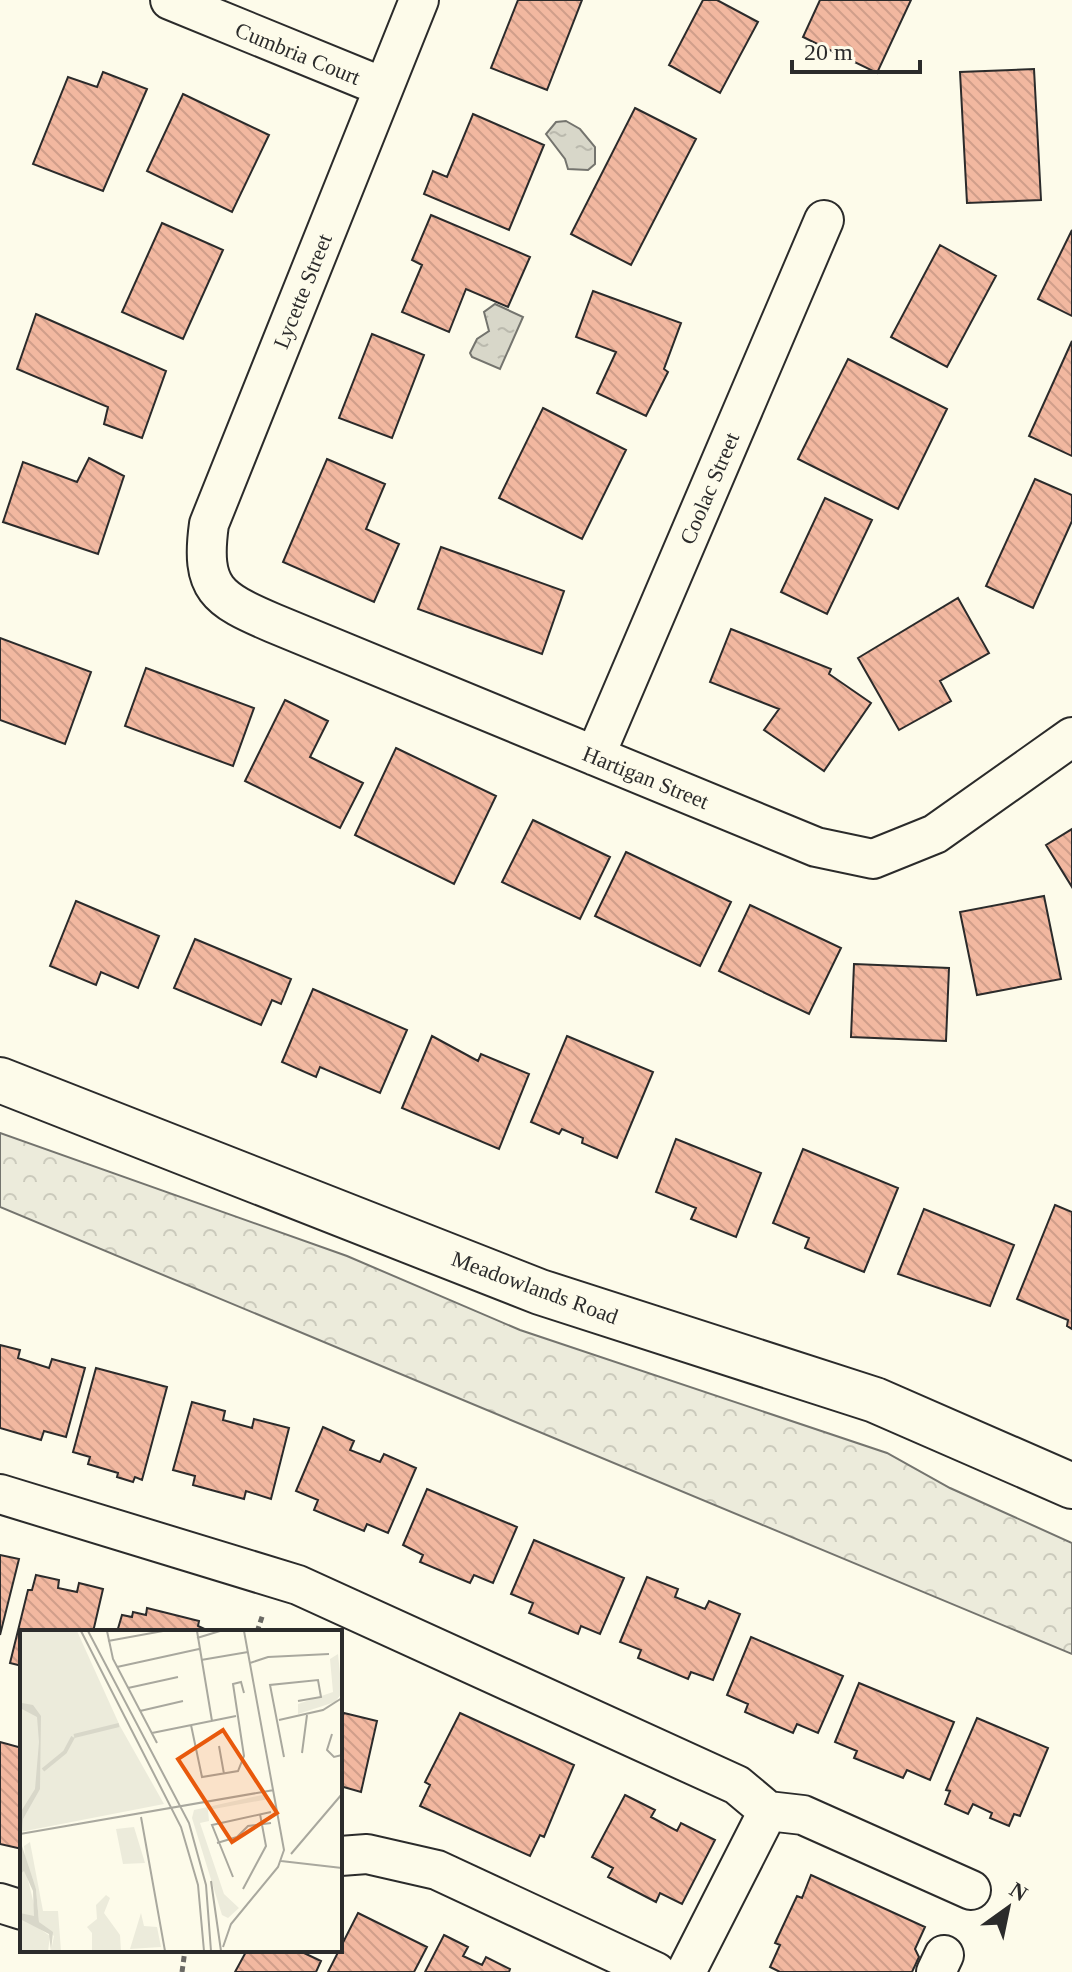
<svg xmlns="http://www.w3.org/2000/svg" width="1072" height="1972" viewBox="0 0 1072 1972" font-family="Georgia,serif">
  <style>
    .forest { fill: url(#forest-crowns); stroke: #74746e; stroke-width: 2 }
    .water { fill: url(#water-ripples); stroke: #74746e; stroke-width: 2 }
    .building { fill: url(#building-back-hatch); stroke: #2b2b2b; stroke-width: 2 }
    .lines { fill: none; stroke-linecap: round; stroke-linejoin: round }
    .street-casing { stroke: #2b2b2b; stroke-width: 42 }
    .secondary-casing { stroke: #2b2b2b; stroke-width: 48 }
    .path { stroke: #6a6964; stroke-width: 5; stroke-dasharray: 6 4; stroke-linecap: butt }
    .street { stroke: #fdfbea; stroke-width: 38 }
    .secondary { stroke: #fdfbea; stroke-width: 44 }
    .labels { text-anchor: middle; stroke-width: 6; stroke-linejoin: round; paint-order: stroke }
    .street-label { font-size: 22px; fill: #2b2b2b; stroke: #fdfbea }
    .inset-river { fill: none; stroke: #d8d7c9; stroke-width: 4 }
    .inset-road { fill: none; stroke: #a9a89e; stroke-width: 2 }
    .view { fill: #e8590c; fill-opacity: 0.15; stroke: #e8590c; stroke-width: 4 }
    .inset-edge { fill: none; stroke: #2b2b2b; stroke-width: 4 }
  </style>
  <defs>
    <pattern id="forest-crowns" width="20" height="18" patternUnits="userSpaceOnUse" patternTransform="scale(2)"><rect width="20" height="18" fill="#ecebdb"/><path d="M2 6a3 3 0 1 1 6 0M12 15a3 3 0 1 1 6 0" fill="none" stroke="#cbcabc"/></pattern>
    <pattern id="water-ripples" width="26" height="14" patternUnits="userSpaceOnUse" patternTransform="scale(2)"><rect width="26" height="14" fill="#d8d7c9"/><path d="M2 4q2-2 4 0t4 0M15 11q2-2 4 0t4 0" fill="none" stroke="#bab9ad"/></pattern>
    <pattern id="building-back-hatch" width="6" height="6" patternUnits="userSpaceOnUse" patternTransform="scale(2)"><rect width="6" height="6" fill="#f2b8a0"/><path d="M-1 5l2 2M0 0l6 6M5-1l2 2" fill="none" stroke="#d09e8a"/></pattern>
  </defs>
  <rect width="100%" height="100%" fill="#fdfbea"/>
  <path class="forest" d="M0 1133 347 1256 520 1330 887 1453 950 1488 1072 1543V1654L0 1207Z"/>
  <path class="water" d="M566 121 580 129 595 147V164L588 170 568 169 565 159 546 134 556 122Z
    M495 304 523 317 500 369 472 357 470 353 477 339 489 331 484 312Z"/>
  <path class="building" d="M518 0H582L547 90 491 68Z
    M703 0H717L758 22 720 93 669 65Z
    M820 0H911L877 73 803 37Z
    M1034 69 1041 200 967 203 960 72Z
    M103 72 147 89 103 191 33 164 68 77 97 87Z
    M183 94 269 135 232 212 147 171Z
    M635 108 696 139 631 265 571 234Z
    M473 114 544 145 509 230 424 194 433 171 447 177Z
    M431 215 530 257 508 307 466 289 449 332 402 312 422 265 412 260Z
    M162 223 223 250 183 339 122 312Z
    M1072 230V316L1038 299Z
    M940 245 996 276 947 367 891 337Z
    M593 291 681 323 664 369 668 372 646 416 597 393 616 352 576 337Z
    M36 314 166 371 142 438 104 424 108 407 17 369Z
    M372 334 424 355 392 438 339 418Z
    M1072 341V456L1029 436Z
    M848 359 947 409 898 509 798 459Z
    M543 408 626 450 582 539 499 498Z
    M89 458 124 476 98 554 3 522 23 462 77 482Z
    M327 459 385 484 366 529 399 544 374 602 283 562Z
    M1035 479 1072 495V521L1033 608 986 586Z
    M825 498 872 520 827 614 781 592Z
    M441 547 564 591 542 654 418 609Z
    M958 598 989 653 940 681 951 701 899 730 858 658Z
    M731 629 831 669 829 674 871 703 824 771 764 730 779 709 710 682Z
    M0 638 91 672 65 744 0 720Z
    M146 668 254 708 233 766 125 726Z
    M285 700 328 721 310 757 363 783 340 828 245 781Z
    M396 748 496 796 454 884 355 835Z
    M533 820 610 857 580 919 502 882Z
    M1072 829V887L1046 845Z
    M626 852 731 902 700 966 595 916Z
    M1044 896 1061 979 977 995 960 912Z
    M76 901 159 936 138 988 101 972 96 985 50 966Z
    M750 905 841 948 809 1014 719 971Z
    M195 939 291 979 281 1004 272 1000 261 1025 174 988Z
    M854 964 949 968 946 1041 851 1037Z
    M313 989 407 1030 380 1093 320 1067 316 1077 282 1062Z
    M432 1036 478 1061 481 1054 529 1074 499 1149 402 1108Z
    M567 1036 653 1072 617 1158 582 1143 583 1138 562 1129 559 1134 531 1122Z
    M676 1139 761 1173 736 1237 691 1219 696 1208 656 1192Z
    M803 1149 898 1188 864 1272 805 1248 809 1238 773 1223Z
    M1055 1205 1072 1212V1329L1067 1326 1068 1320 1017 1299Z
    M924 1209 1014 1245 990 1306 898 1274Z
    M0 1345 20 1350 18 1358 49 1368 52 1359 85 1368 66 1437 44 1431 41 1440 0 1428Z
    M96 1368 167 1387 142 1480 135 1477 133 1482 117 1477 118 1473 88 1464 90 1457 73 1452Z
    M192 1402 225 1411 223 1420 252 1428 254 1419 289 1428 271 1499 246 1491 244 1499 193 1485 195 1476 173 1470Z
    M323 1427 354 1441 350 1450 380 1462 384 1454 416 1468 388 1533 367 1524 364 1531 314 1510 318 1500 296 1491Z
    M427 1489 517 1527 493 1583 474 1575 470 1583 420 1562 423 1555 403 1545Z
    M534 1540 624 1578 600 1634 581 1626 578 1634 529 1613 533 1603 511 1594Z
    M0 1555 19 1559 0 1635Z
    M36 1575 59 1580 58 1588 77 1592 79 1583 103 1589 93 1632H22V1666L10 1663 28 1590H32Z
    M647 1577 678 1589 675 1597 705 1609 709 1601 740 1614 713 1680 691 1672 688 1679 638 1658 641 1650 620 1642Z
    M147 1608 199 1621 198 1626 211 1632H117L122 1615 132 1617 133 1612 146 1615Z
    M751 1637 843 1676 818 1733 797 1724 793 1733 745 1712 748 1704 727 1695Z
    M859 1683 954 1722 930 1780 907 1770 903 1778 854 1758 857 1751 835 1742Z
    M344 1713 377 1721 361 1792 340 1786V1723Z
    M460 1713 574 1765 544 1837 540 1835 530 1856 420 1806 430 1785 425 1782Z
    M977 1718 1048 1748 1020 1816 1014 1814 1009 1826 990 1818 992 1813 973 1804 968 1814 945 1804 950 1791 946 1790Z
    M0 1742 22 1748V1849L0 1844Z
    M625 1795 655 1810 651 1817 677 1831 681 1823 715 1840 682 1904 660 1893 656 1902 608 1877 613 1868 592 1857Z
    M811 1875 925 1927 915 1949 919 1957 912 1972H780L770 1967 780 1945 775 1943 797 1896 802 1898Z
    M358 1913 427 1947 414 1972H328Z
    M444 1935 468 1947 463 1956 482 1965 486 1957 510 1969 509 1972H425Z
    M247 1950H306L304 1953 321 1961 316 1972H235Z"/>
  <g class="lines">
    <g class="street-casing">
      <path id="street" d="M170 0 383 87
        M419 0 209 524C200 589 217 599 273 623L816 847 873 859 935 834 1072 737
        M595 756 824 220
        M0 1494 298 1585 737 1785 768 1811 803 1815 971 1890
        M340 1856 367 1854 437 1870 656 1972
        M0 1903 22 1910
        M686 1972 768 1811
        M936 1972 944 1955"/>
    </g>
    <g class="secondary-casing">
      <path id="secondary" d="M0 1080 540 1292 875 1400 1072 1486"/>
    </g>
    <path class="path" d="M257 1632 263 1614
      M182 1972 185 1950"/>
    <use href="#street" class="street"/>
    <use href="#secondary" class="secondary"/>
  </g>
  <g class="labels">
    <g class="street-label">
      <text transform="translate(298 53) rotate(22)" y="8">Cumbria Court</text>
      <text transform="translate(302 291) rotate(-68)" y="8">Lycette Street</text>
      <text transform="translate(709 488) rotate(-67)" y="8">Coolac Street</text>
      <text transform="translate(646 777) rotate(22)" y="8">Hartigan Street</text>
      <text transform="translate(535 1287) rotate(20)" y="8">Meadowlands Road</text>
    </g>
  </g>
  <g transform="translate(20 1630)">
    <rect width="322" height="322" fill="#fdfbea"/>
    <path d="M246 164 249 169 188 180 189 191 180 193 204 264 219 278 208 288 202 285 172 188 174 180ZM10 212 23 281H38L41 321H31L34 306 19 292 16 259 6 236 4 216ZM86 265 90 268 84 283 100 305 101 321H72V303L67 297 77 289 76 275ZM121 283 124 296 137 297 141 317 110 319Z" fill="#ecebdb"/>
    <path d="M0 1H57L100 96 144 174 0 202ZM318 24 322 63 315 72 278 84V74L313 62 310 29ZM114 197 125 233 103 234 96 199ZM0 217 20 299 30 306 28 321H0Z" fill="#ecebdb"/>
    <path d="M2 73 13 75 21 86 20 159 3 189 1 213 16 259 19 292 33 302 31 321 29 304 0 289V283L14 286 13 261 4 241 0 244V183L15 159 19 112 17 87 0 78Z" fill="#d8d7c9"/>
    <path class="inset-river" d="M54 106 99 95M23 140 45 122 53 107"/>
    <path class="inset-road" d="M61 1 161 197 178 255 184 321M68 1 169 193 186 255 191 321M87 1 93 29 137 113M177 1 192 91M177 8 200 1M88 11 143 1M181 30 228 22M230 33 248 27 309 24M97 37 179 19M108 58 158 47M120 81 163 71M259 90 303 80 322 68M171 95 182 147 218 141 224 126 213 54 221 52 224 63M132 103 216 86M312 104 307 120 314 127 322 125M199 116 204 144M282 123 287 85M264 127 250 55 298 50 301 67 278 71M121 187 145 321M0 204 254 160M197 213 217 207 228 196 251 193M271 224 322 164M261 231 322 238M213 247 192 195 251 182M191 251 201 321M223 259 246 216 240 184M203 317 211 294 258 237 264 220 224 1"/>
    <path class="view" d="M203 100 257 183 212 212 158 129Z"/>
    <rect width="322" height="322" class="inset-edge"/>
  </g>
  <g transform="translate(1008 1908) rotate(33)" stroke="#fdfbea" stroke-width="6" paint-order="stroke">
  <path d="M0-6L14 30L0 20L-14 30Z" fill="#2b2b2b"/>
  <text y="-12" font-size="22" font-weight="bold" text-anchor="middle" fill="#2b2b2b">N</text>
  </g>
  <path d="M792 60v12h128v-12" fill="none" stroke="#2b2b2b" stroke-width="4"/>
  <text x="804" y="60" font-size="24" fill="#2b2b2b" stroke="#fdfbea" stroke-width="6" paint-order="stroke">20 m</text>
</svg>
